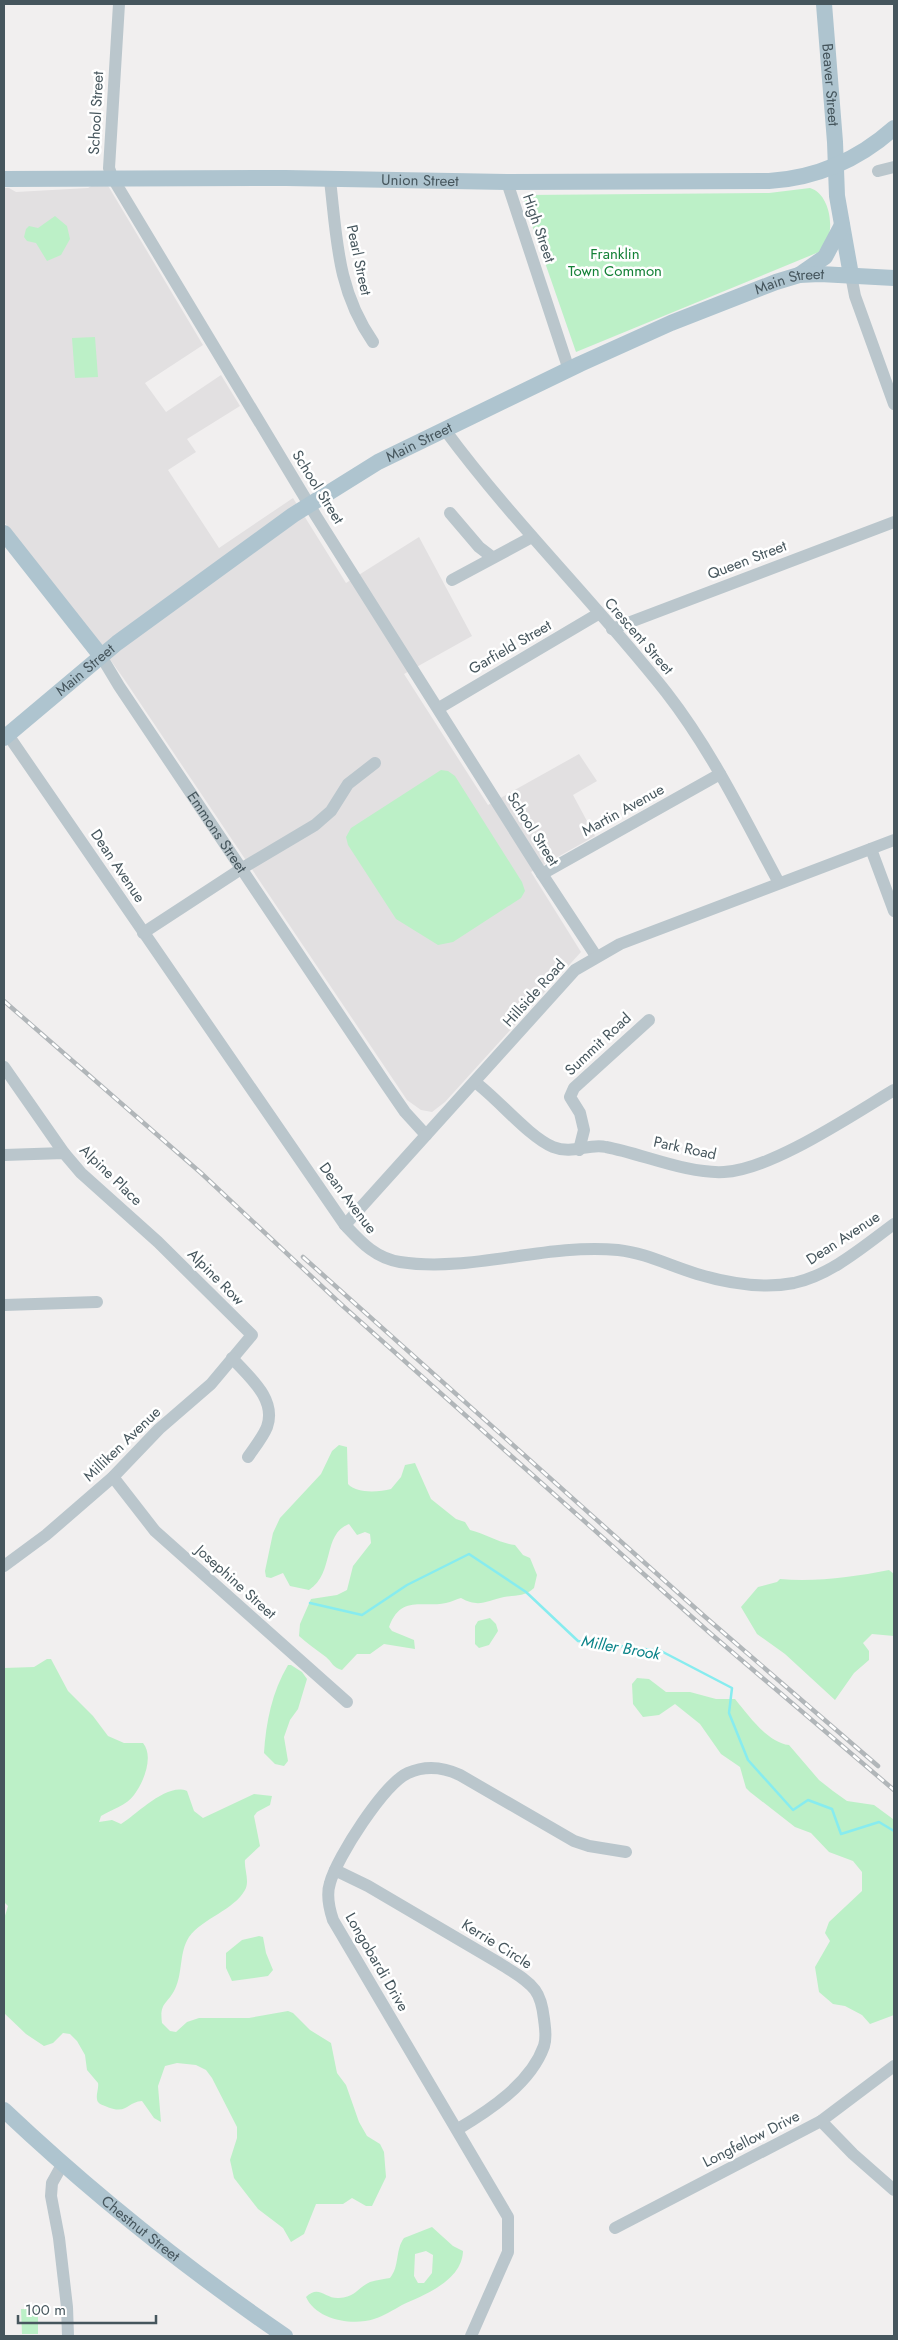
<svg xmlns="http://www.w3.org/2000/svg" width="898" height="2340" viewBox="0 0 898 2340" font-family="Jost,sans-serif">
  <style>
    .education { fill: #e2e0e1 }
    .green { fill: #bcf0c7; fill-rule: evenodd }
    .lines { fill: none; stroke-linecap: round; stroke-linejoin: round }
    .stream { stroke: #87ecef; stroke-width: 2.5 }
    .minor { stroke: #bac6cc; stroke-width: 12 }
    .major { stroke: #aec4cf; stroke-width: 16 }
    .rail-casing { stroke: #b1b6b9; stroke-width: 4.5 }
    .rail { stroke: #fff; stroke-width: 2.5; stroke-dasharray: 8; stroke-linecap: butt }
    .labels { text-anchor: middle; stroke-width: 5; stroke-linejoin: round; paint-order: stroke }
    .street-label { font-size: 15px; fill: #46565d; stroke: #fff }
    .park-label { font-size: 15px; fill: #148137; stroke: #fff }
    .water-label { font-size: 16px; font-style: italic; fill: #0a8388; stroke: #fff }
  </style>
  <rect width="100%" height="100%" fill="#f1efef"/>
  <path class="education" d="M107 184 203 345 145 383 166 412 221 375 240 406 187 439 196 452 168 470 219 548 293 498 346 583 419 537 472 636 404 674 488 805 579 754 597 781 573 795 595 836 531 872 581 952 445 1102 432 1112 421 1110 407 1100 124 679 94 637 4 522V188H9L16 192 88 188 93 185Z"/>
  <path class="green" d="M810 188C827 193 833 219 829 235 827 241 822 246 819 252L576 352 524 202 526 195 769 193Z
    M55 216 67 226 70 239 61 255 47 261 36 243 27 241 24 237 26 229 29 226 38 228Z
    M95 337 98 377 75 378 72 338Z
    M441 770 448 771 455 776 522 882 525 891 521 898 453 942 438 945 396 919 348 845 346 837 351 828Z
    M339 1445 347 1447 348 1484C357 1494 379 1492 391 1489L401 1477 405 1465 415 1463 431 1499 456 1519 465 1522 470 1530C486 1534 499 1543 515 1545L523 1555 530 1558 537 1575 534 1588C525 1597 515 1595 504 1597 486 1601 479 1608 461 1598 457 1599 451 1602 446 1603 421 1608 401 1595 389 1627L392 1631 414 1640 415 1649 384 1644 370 1654H357L342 1670C333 1668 332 1662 326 1657 317 1650 308 1644 299 1636L300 1624 311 1599 337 1595 347 1590 353 1566 371 1543 370 1534 365 1532 357 1535 349 1524C322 1534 335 1573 309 1590L290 1586 283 1573 271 1578 266 1577 265 1571 273 1533 280 1518 321 1474 332 1451Z
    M889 1570 894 1574V1636L872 1634 863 1643 869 1651V1660L854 1673 835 1700 785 1654 757 1634 741 1607 758 1587 777 1582 780 1579C816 1582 854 1577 889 1570Z
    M490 1618 496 1624 498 1631 489 1645 479 1648 475 1644V1626L478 1621Z
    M47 1659H51L68 1691 93 1716 108 1736 124 1743H143C154 1756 144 1782 134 1795 127 1805 111 1810 101 1816L99 1822 112 1820 121 1824C136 1815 167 1782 187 1791L194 1811 203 1818 254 1794 272 1796 270 1805 257 1812 254 1816 260 1846 245 1860C244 1869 250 1881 245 1890 234 1910 203 1918 189 1937 179 1952 183 1973 175 1989 168 2004 159 2002 162 2023L170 2031 176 2032 187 2022 199 2018H249L288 2011 293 2013 310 2030 331 2043 337 2073 346 2085 359 2122 367 2136 380 2144 384 2152 386 2177 372 2206H366L352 2198 343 2204H316L304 2234 291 2242 283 2228 258 2209 234 2178 230 2160 237 2138V2127L212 2078 206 2070 196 2065 177 2063 165 2066 158 2086 161 2122 154 2118 142 2101C126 2102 128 2116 105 2106 102 2105 97 2103 97 2099 96 2094 99 2088 98 2083L87 2070 85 2055 77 2041 70 2034 63 2033 53 2043 44 2046 26 2034 4 2013V1919L8 1906 4 1902V1668L34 1667Z
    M288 1665H291L302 1672 307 1679 298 1709 290 1720 284 1737 288 1761 284 1766 275 1764 264 1753C266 1722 272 1692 288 1665Z
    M637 1678 649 1679 666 1692H690L716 1699H735C749 1716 767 1742 789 1745L819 1780 833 1791 847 1801 874 1805 893 1819 894 2015 870 2024 862 2015 845 2006 833 2004 819 1992 815 1967 830 1941 825 1933 829 1922 862 1891V1872L853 1861 829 1852 811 1833 795 1827 750 1792 746 1788 740 1767 721 1754 700 1724 675 1704 659 1715 643 1717 633 1704 632 1684Z
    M259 1936 263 1937 266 1953 273 1970 268 1976 232 1981 226 1968V1953L242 1940Z
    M432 2227 453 2246 463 2251C462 2281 424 2295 402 2305 393 2310 384 2316 374 2319 353 2326 316 2320 306 2297 319 2284 325 2299 339 2298 356 2297 357 2288 370 2282 376 2280 384 2279 390 2278 400 2266 395 2250 404 2238ZM426 2251 433 2255 432 2273 424 2283H418L414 2276 415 2254Z
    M21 2309H38V2334H22Z"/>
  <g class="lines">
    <path class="stream" d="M310 1603 362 1615 407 1585 469 1554 526 1592 578 1641 661 1651 732 1688 729 1713 748 1760 793 1810 808 1800 832 1809 841 1834 879 1822 894 1831"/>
    <g class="minor">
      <path d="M119 4 109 168 112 177 316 516 542 874 596 956"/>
      <path d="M878 171 894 167"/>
      <path d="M330 180C337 240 337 290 373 342"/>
      <path d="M507 182 569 370"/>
      <path d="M851 275 855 296 894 404"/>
      <path d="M445 430C513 522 595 602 666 692 712 751 744 818 779 883"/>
      <path d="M450 513 479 547 492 557"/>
      <path d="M452 580 532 537"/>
      <path d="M612 629 894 522"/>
      <path id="s1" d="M101 656 119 686 385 1083 405 1112 426 1135"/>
      <path d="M439 708 598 614"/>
      <path d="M8 735 345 1225C361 1242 375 1258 400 1262 471 1273 545 1243 618 1250 646 1253 670 1266 697 1274 727 1283 762 1289 794 1283 831 1275 864 1246 894 1224"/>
      <path d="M871 849 894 911"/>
      <path d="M542 874 720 774"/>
      <path d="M143 933 241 869 315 825 331 811 348 784 375 763"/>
      <path d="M4 1067 64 1153"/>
      <path d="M475 1082C498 1099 529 1137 553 1147 573 1155 588 1143 606 1147 643 1154 687 1174 724 1172 771 1170 852 1115 894 1090"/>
      <path d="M579 1150 584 1130 580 1113 570 1097 574 1088 649 1020"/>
      <path d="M4 1155 64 1153 81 1173 158 1242 252 1335 211 1384 159 1429 113 1477 46 1535 4 1566"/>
      <path d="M345 1225 575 970 620 944 894 840"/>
      <path d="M4 1305 97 1302"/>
      <path d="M232 1358C249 1377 277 1399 267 1427 263 1437 254 1448 248 1457"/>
      <path d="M113 1477 155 1531 347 1702"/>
      <path d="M335 1870 368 1886 499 1963C511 1971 526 1978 535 1990 541 1998 543 2010 544 2019 545 2028 547 2037 544 2046 531 2083 490 2110 458 2129"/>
      <path d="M821 2121 853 2154 894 2190"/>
      <path d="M62 2165 52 2183 51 2196 59 2238 67 2307 68 2336"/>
      <path d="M615 2228 821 2121 894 2066"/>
      <path d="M471 2336 508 2252V2217L333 1920C329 1908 326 1895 330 1883 337 1857 384 1784 408 1773 426 1765 443 1767 460 1775L574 1841 589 1846 626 1852"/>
    </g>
    <g class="major">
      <path id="s2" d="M824 4 835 142 837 196 851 275"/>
      <path id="s3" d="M4 179 286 178 507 182 769 181C817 178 858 160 894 128"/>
      <path d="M799 275 825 257 842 225"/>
      <path d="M4 533 101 656"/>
      <path id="s4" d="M4 738 117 643 293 515 378 462 580 364 671 323 776 282 799 275 820 274 894 278"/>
      <path id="s5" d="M4 2110C93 2194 184 2267 285 2336"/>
    </g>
    <g class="rail-casing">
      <path id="rail" d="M4 1001 201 1173 344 1307 711 1634 894 1790
        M303 1257 703 1615 878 1766"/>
    </g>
    <use href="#rail" class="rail"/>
  </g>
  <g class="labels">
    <g class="street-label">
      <text dy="5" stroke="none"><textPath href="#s2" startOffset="81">Beaver Street</textPath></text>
      <text transform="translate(96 113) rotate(-87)" y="5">School Street</text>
      <text dy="5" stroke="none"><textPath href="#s3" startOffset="416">Union Street</textPath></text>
      <text transform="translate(539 228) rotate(71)" y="5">High Street</text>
      <text transform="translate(359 260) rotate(78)" y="5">Pearl Street</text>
      <text dy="5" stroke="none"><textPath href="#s4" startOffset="916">Main Street</textPath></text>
      <text dy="5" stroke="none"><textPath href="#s4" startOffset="511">Main Street</textPath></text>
      <text transform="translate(318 487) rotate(58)" y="5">School Street</text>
      <text transform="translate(747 560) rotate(-21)" y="5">Queen Street</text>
      <text transform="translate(639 636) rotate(49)" y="5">Crescent Street</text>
      <text transform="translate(510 647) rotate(-30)" y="5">Garfield Street</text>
      <text dy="5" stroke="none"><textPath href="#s4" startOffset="106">Main Street</textPath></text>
      <text transform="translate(623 810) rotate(-29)" y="5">Martin Avenue</text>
      <text transform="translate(533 829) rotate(58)" y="5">School Street</text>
      <text dy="5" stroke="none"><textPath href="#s1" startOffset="211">Emmons Street</textPath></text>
      <text transform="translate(118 866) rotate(56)" y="5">Dean Avenue</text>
      <text transform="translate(534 993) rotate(-48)" y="5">Hillside Road</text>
      <text transform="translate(598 1044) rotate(-43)" y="5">Summit Road</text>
      <text transform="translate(685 1148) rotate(12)" y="5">Park Road</text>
      <text transform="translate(111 1175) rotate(44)" y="5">Alpine Place</text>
      <text transform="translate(348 1198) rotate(53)" y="5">Dean Avenue</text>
      <text transform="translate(843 1238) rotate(-33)" y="5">Dean Avenue</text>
      <text transform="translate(216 1277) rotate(45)" y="5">Alpine Row</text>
      <text transform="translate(122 1444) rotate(-44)" y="5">Milliken Avenue</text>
      <text transform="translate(236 1582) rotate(42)" y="5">Josephine Street</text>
      <text transform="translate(497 1944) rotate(32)" y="5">Kerrie Circle</text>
      <text transform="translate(377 1962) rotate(60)" y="5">Longobardi Drive</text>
      <text transform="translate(751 2139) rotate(-27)" y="5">Longfellow Drive</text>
      <text dy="5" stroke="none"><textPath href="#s5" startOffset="181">Chestnut Street</textPath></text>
    </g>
    <g class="park-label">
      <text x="615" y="259">Franklin<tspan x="615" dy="17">Town Common</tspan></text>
    </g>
    <g class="water-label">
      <text transform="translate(621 1647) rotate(10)" y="6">Miller Brook</text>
    </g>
  </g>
  <rect width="898" height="2340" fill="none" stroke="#46565d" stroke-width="10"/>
  <path d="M18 2315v8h138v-8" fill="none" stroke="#46565d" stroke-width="2.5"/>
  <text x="25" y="2315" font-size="15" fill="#46565d" stroke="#ffffff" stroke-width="4" paint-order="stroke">100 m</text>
</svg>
